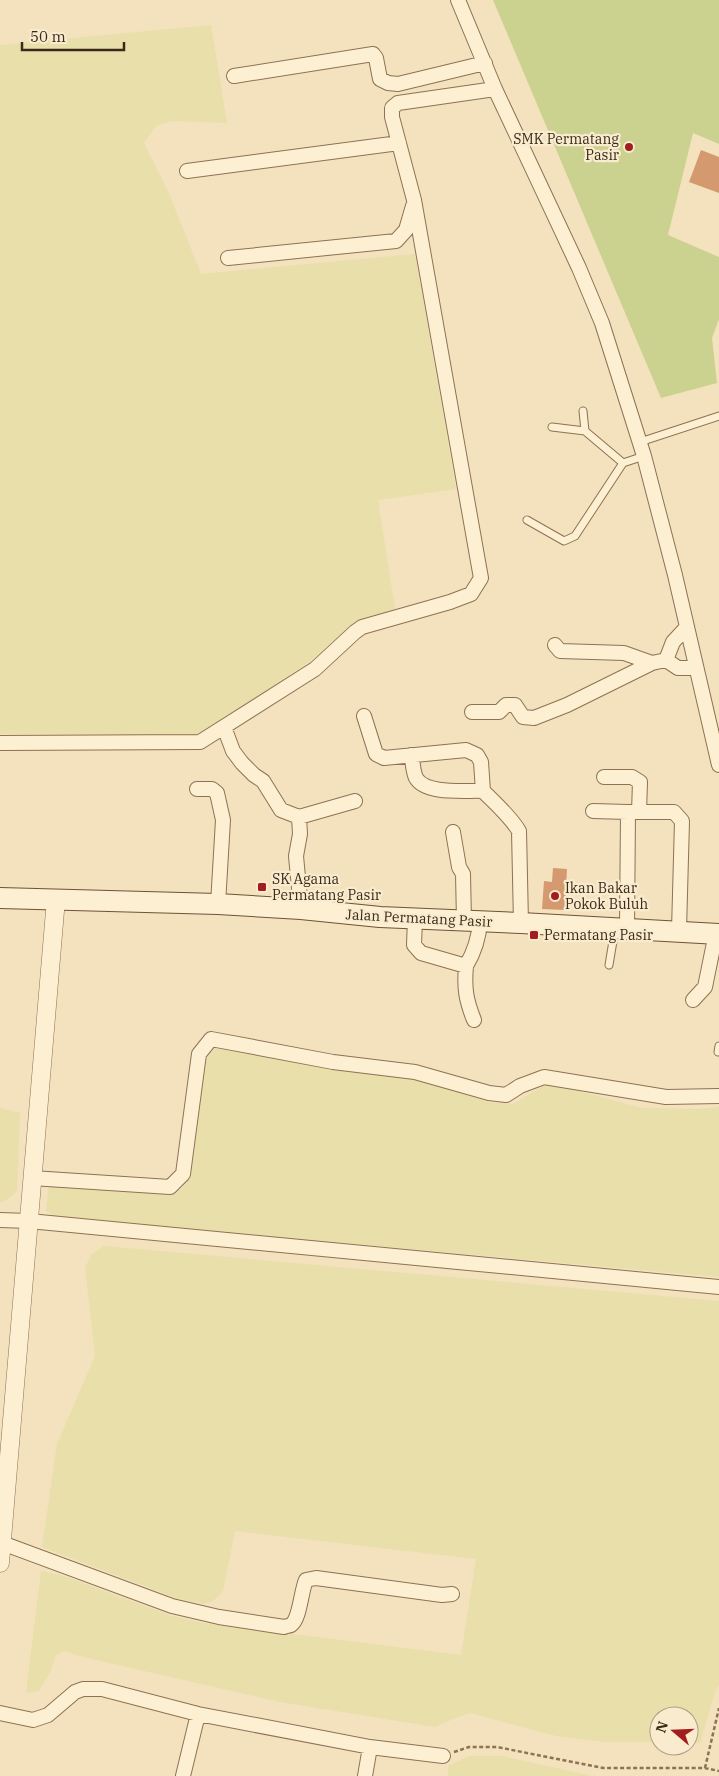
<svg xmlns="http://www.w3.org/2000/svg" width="719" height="1776" viewBox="0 0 719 1776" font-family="'IBM Plex Serif',serif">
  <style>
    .farmland { fill: #e9dfaa }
    .green { fill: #cbd290 }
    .building { fill: #d5996f }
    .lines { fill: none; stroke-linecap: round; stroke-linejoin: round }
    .service-casing { stroke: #8d7254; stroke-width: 9 }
    .minor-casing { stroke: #8d7254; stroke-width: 16 }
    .tertiary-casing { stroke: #8d7254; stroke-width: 19 }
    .secondary-casing { stroke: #6e5338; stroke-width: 22 }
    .path { stroke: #8d7254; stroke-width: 2.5; stroke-dasharray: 4 2.5; stroke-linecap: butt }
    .service { stroke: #fdefd1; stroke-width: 7 }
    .minor { stroke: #fdefd1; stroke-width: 14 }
    .tertiary { stroke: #fdefd1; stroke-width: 18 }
    .secondary { stroke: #fdefd1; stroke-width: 20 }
    .poi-dot { fill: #a31d1f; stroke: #f9ecce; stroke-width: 2 }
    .labels { text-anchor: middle; stroke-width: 4.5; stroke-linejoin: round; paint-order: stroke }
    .poi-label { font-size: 14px; fill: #3a2a1b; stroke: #f9ecce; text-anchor: start }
    .street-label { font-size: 14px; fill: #3a2a1b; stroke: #f9ecce }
  </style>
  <rect width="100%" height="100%" fill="#f3e2bd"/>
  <path class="farmland" d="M211 25 227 123 172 121 156 126 144 143 168 191 201 274 415 254 456 489 378 500 395 610 357 620 309 662 200 735 0 734V45Z
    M214 1048 232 1049 332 1070 415 1079 488 1102 513 1104 545 1085 563 1087 642 1108 698 1109 719 1107V1277L56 1217 46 1211 49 1185 169 1194 182 1189 189 1174 206 1060Z
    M0 1108 20 1113 17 1191 7 1200 0 1203Z
    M104 1246 719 1301V1685L715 1692 700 1743H689V1716H659V1742H605L556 1736 470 1713 453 1719 435 1727 280 1702 83 1657 64 1651 56 1655 50 1672 39 1691 26 1693 41 1571 64 1576 172 1616 204 1623 461 1655 476 1559 235 1531 223 1591 213 1601 203 1604 176 1598 42 1547 57 1444 95 1356 85 1267 92 1254Z
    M469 1756H502L592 1776H448V1766Z"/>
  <path class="green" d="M493 0H719V144L693 133 668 235 719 257V319L712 338 717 383 661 398Z"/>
  <path class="building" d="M701 150 719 157V193L689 182Z
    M553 868 567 869 565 910 542 909 544 881 552 882Z"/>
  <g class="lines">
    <g class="service-casing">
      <path id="service" d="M583 411 585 431
        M552 427 585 431 623 463 644 456
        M640 442 719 416
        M527 520 564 541 575 536 623 463
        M609 965 615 929
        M718 1052 719 1046"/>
    </g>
    <g class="minor-casing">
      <path id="minor" d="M458 0 495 89 579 268 602 323 644 456 675 575 719 765
        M234 76 373 54 376 58 380 79 388 83 398 84 485 63
        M187 171 399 143
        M228 258 396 241 406 230 413 206
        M555 645 560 651 624 653 652 663
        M666 660 673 642 686 628
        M472 712H499L506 705H515L523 717 534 718 567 705 652 663 666 660 678 668H696
        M364 716 376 754 384 758 466 750 477 755 481 762 483 791
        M224 727 233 751 242 763 254 775 263 781 281 810 299 817 300 834 296 856 301 909
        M0 743 200 742 315 669 355 632 362 627 450 602 471 594 481 578 479 567 414 200 392 117V108L398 103 495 89
        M411 755C413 762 413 772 416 778 426 795 466 790 483 791 496 804 510 816 519 831L521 923
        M604 777H632L640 782 639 812H674L682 821 679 930
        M197 789H212L217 793 223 820 218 904
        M593 811 628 812
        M299 817 355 801
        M453 832 459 867 463 874 464 921
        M415 919 414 945 421 953 466 966C464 988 466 1000 474 1020
        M627 929 628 812H639
        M466 966C475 951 479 938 480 921
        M693 1000 705 987 716 933
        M32 1178 170 1187 183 1174 199 1054 211 1039 333 1062 415 1072 489 1093 506 1095 520 1086 544 1077 666 1097 719 1096
        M0 1220 29 1221 719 1287
        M2 1543 172 1606 219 1617 284 1627C286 1626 289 1626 291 1625 300 1619 301 1591 306 1580L316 1578 442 1595 452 1594
        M0 1713 33 1720 48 1715 75 1692 83 1689H102L198 1714 370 1747 443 1756
        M183 1776 198 1714
        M365 1776 370 1747"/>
    </g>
    <g class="tertiary-casing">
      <path id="tertiary" d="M0 1563 56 899"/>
    </g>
    <g class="secondary-casing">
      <path id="secondary" d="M0 898 218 904 301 909 380 917 521 923 719 934"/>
    </g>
    <path class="path" d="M454 1752 469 1747H497L603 1768H705L719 1771
      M705 1768 719 1708"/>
    <use href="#service" class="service"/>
    <use href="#minor" class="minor"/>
    <use href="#tertiary" class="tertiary"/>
    <use href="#secondary" class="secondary"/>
  </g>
  <g class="poi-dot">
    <circle cx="629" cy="147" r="5"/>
    <rect x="257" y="882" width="10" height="10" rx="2.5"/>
    <circle cx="555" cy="896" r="5"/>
    <rect x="529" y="930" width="10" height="10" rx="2.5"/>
  </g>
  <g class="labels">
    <g class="poi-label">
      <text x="619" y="144" text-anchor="end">SMK Permatang<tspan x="619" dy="16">Pasir</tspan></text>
      <text x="272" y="884">SK Agama<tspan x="272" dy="16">Permatang Pasir</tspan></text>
      <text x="565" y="893">Ikan Bakar<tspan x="565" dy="16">Pokok Buluh</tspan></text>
      <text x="544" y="940">Permatang Pasir</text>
    </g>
    <g class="street-label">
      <text transform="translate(419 918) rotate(3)" y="5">Jalan Permatang Pasir</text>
    </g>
  </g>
  <g transform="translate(674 1731) rotate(289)"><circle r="24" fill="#f9ecce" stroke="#ad9e86"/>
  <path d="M0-4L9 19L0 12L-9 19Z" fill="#a31d1f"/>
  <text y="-8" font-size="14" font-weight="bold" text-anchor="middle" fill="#3a2a1b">N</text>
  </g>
  <path d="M22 42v8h102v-8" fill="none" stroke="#3a2a1b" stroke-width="2.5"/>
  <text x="30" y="42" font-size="15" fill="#3a2a1b" stroke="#f9ecce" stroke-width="4" paint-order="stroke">50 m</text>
</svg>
